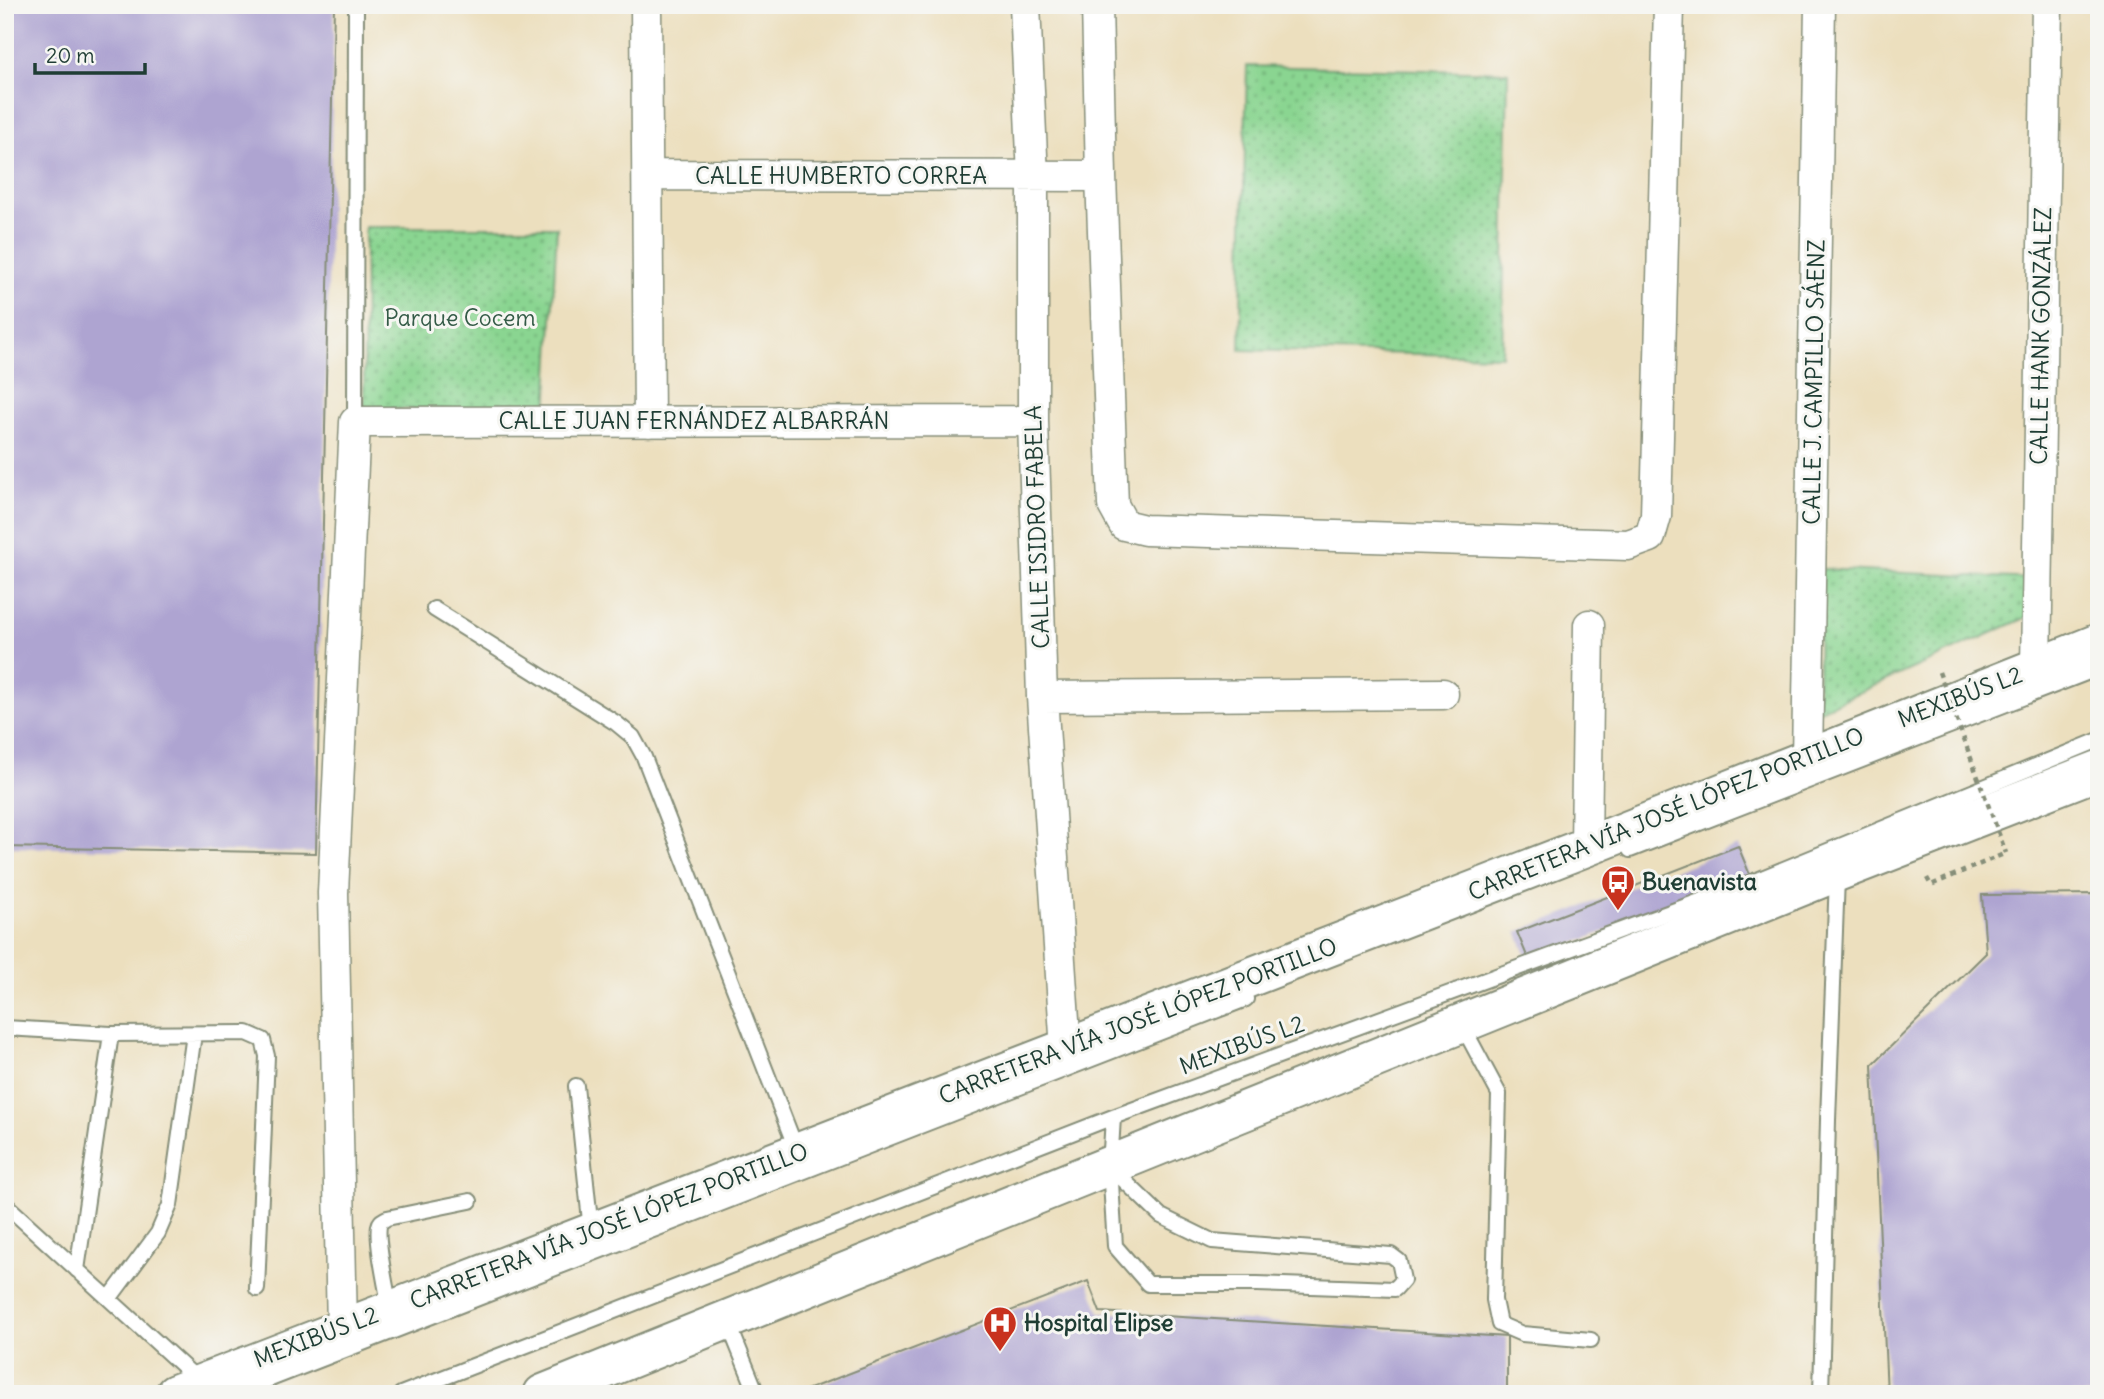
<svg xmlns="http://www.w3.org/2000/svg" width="2104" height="1399" viewBox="0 0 2104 1399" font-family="Delius,sans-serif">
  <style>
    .park { fill: url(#park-dots); stroke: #548962; stroke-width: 2 }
    .building { fill: #aea4d1 }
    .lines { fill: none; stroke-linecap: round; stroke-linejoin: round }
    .service-casing { stroke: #868e79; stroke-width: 18 }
    .minor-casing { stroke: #868e79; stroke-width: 33 }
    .primary-casing { stroke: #868e79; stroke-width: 42 }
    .path { stroke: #868e79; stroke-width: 4.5; stroke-dasharray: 5 5; stroke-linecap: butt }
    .service { stroke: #fff; stroke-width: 14 }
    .minor { stroke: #fff; stroke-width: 30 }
    .primary { stroke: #fff; stroke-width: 38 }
    .path-bridge { stroke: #868e79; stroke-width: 4.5; stroke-dasharray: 5 5; stroke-linecap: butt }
    .labels { text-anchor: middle; stroke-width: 6; stroke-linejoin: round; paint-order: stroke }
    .street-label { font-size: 23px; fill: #1f3d34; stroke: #f6f6f2 }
    .park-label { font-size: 23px; fill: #345b47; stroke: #f6f6f2 }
    .poi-label { font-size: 23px; font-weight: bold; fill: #1f3d34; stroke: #f6f6f2; text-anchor: start }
  </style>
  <defs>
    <pattern id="park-dots" width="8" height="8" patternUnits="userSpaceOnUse" patternTransform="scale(1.75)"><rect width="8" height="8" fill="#8ad591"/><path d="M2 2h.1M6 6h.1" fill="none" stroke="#70ae77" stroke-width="1.8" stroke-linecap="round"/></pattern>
  </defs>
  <rect width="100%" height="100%" fill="#f6f6f2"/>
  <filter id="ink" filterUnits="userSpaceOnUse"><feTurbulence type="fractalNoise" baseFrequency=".0143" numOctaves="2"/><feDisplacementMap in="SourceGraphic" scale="14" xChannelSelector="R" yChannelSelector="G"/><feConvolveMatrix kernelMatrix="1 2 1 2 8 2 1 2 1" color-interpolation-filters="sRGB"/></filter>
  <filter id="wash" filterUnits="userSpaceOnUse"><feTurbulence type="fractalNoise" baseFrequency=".00686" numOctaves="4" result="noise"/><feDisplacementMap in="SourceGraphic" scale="28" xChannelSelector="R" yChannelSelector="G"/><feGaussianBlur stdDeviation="1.57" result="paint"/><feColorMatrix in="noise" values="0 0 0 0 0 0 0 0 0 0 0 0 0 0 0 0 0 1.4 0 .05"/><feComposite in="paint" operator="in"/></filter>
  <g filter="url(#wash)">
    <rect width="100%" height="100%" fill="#ecdfbe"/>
    <path class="park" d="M1247 66 1508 72 1502 356 1240 350Z
      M365 227H557L547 412 364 408Z
      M1819 569 2035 579 2034 614 1818 711Z"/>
    <g id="blocks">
      <path class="building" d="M5 5H334L316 853 5 847Z
        M1738 846 1750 875 1529 961 1517 932Z
        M2099 894V1394H1887L1872 1065 1986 953 1982 895Z
        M1088 1281 1100 1312 1507 1337V1394H796Z"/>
    </g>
  </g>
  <g filter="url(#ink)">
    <use href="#blocks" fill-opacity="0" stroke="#868e79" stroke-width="2"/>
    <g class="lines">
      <g class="service-casing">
        <path id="service" d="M355 422 356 5
          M434 609 616 723 633 737 644 757 797 1151
          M1630 850 2099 668
          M1462 1025 1499 1094 1494 1300 1499 1324 1522 1334 1591 1340
          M5 1028 111 1034 247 1033 263 1040 267 1056 257 1289
          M576 1086 591 1231
          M1112 1169 1161 1216 1212 1241 1391 1255 1399 1261 1403 1280 1395 1289 1257 1284H1148L1115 1246 1110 1167 1113 1117
          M5 1204 198 1380
          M77 1270 111 1034
          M109 1299 158 1233 170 1205 194 1034
          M390 1309C387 1290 376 1242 379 1226 380 1221 382 1221 387 1218L470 1201
          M727 1320 757 1394
          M232 1394 1246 999
          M401 1394 1113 1117 1757 880 2099 740
          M1821 1394 1828 1120 1837 877"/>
      </g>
      <g class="minor-casing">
        <path id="minor" d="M646 5 649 422
          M1025 5 1033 177V421L1042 697 1066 1049
          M1097 5 1101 176 1113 505 1124 525 1145 530 1628 545 1650 537 1656 516 1669 5
          M649 175 1101 176
          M2036 667 2047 5
          M1042 697 1443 694
          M1807 759 1820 5
          M1586 847 1589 625
          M342 1329 333 893 355 422 1033 421"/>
      </g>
      <g class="primary-casing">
        <path id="primary" d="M175 1394 1586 847 2099 643
          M543 1394 1837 872 2099 770"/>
      </g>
      <path class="path" d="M1927 878 1931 885 2006 853"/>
      <use href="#service" class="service"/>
      <use href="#minor" class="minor"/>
      <use href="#primary" class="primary"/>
      <path class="path-bridge" d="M1939 672 2006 853"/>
    </g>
  </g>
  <defs>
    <g id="bus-pin" transform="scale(1.75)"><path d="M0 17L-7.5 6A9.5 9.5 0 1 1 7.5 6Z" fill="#c8321e" stroke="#f6f6f2"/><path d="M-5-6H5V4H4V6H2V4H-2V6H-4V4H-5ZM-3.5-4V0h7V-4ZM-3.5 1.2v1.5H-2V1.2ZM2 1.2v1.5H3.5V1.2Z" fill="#fff"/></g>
    <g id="hospital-pin" transform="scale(1.75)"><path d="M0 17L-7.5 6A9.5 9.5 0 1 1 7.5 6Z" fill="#c8321e" stroke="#f6f6f2"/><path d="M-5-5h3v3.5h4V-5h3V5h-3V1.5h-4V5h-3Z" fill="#fff"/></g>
  </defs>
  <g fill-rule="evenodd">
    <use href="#bus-pin" x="1618" y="882"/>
    <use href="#hospital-pin" x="1000" y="1323"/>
  </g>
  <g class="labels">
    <g class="street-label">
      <text x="841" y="184">CALLE HUMBERTO CORREA</text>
      <text transform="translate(2041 336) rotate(-89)" y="8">CALLE HANK GONZÁLEZ</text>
      <text transform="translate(1814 382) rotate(-89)" y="8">CALLE J. CAMPILLO SÁENZ</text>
      <text x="694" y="429">CALLE JUAN FERNÁNDEZ ALBARRÁN</text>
      <text transform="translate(1037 527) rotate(-92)" y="8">CALLE ISIDRO FABELA</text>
      <text transform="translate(1960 697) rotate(-21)" y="8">MEXIBÚS L2</text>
      <text transform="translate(1666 814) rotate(-22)" y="8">CARRETERA VÍA JOSÉ LÓPEZ PORTILLO</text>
      <text transform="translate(1138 1021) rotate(-21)" y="8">CARRETERA VÍA JOSÉ LÓPEZ PORTILLO</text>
      <text transform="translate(1242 1045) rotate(-20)" y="8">MEXIBÚS L2</text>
      <text transform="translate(609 1226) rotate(-21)" y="8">CARRETERA VÍA JOSÉ LÓPEZ PORTILLO</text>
      <text transform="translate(316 1337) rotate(-21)" y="8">MEXIBÚS L2</text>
    </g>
    <g class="park-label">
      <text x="460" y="326">Parque Cocem</text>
    </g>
    <g class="poi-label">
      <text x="1642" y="890">Buenavista</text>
      <text x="1024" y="1331">Hospital Elipse</text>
    </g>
  </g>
  <rect width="2104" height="1399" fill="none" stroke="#f6f6f2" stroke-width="28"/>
  <path d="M35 63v10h110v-10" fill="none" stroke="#1f3d34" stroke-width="3.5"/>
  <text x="46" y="63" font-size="21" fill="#1f3d34" stroke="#f6f6f2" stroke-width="5" paint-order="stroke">20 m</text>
</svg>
